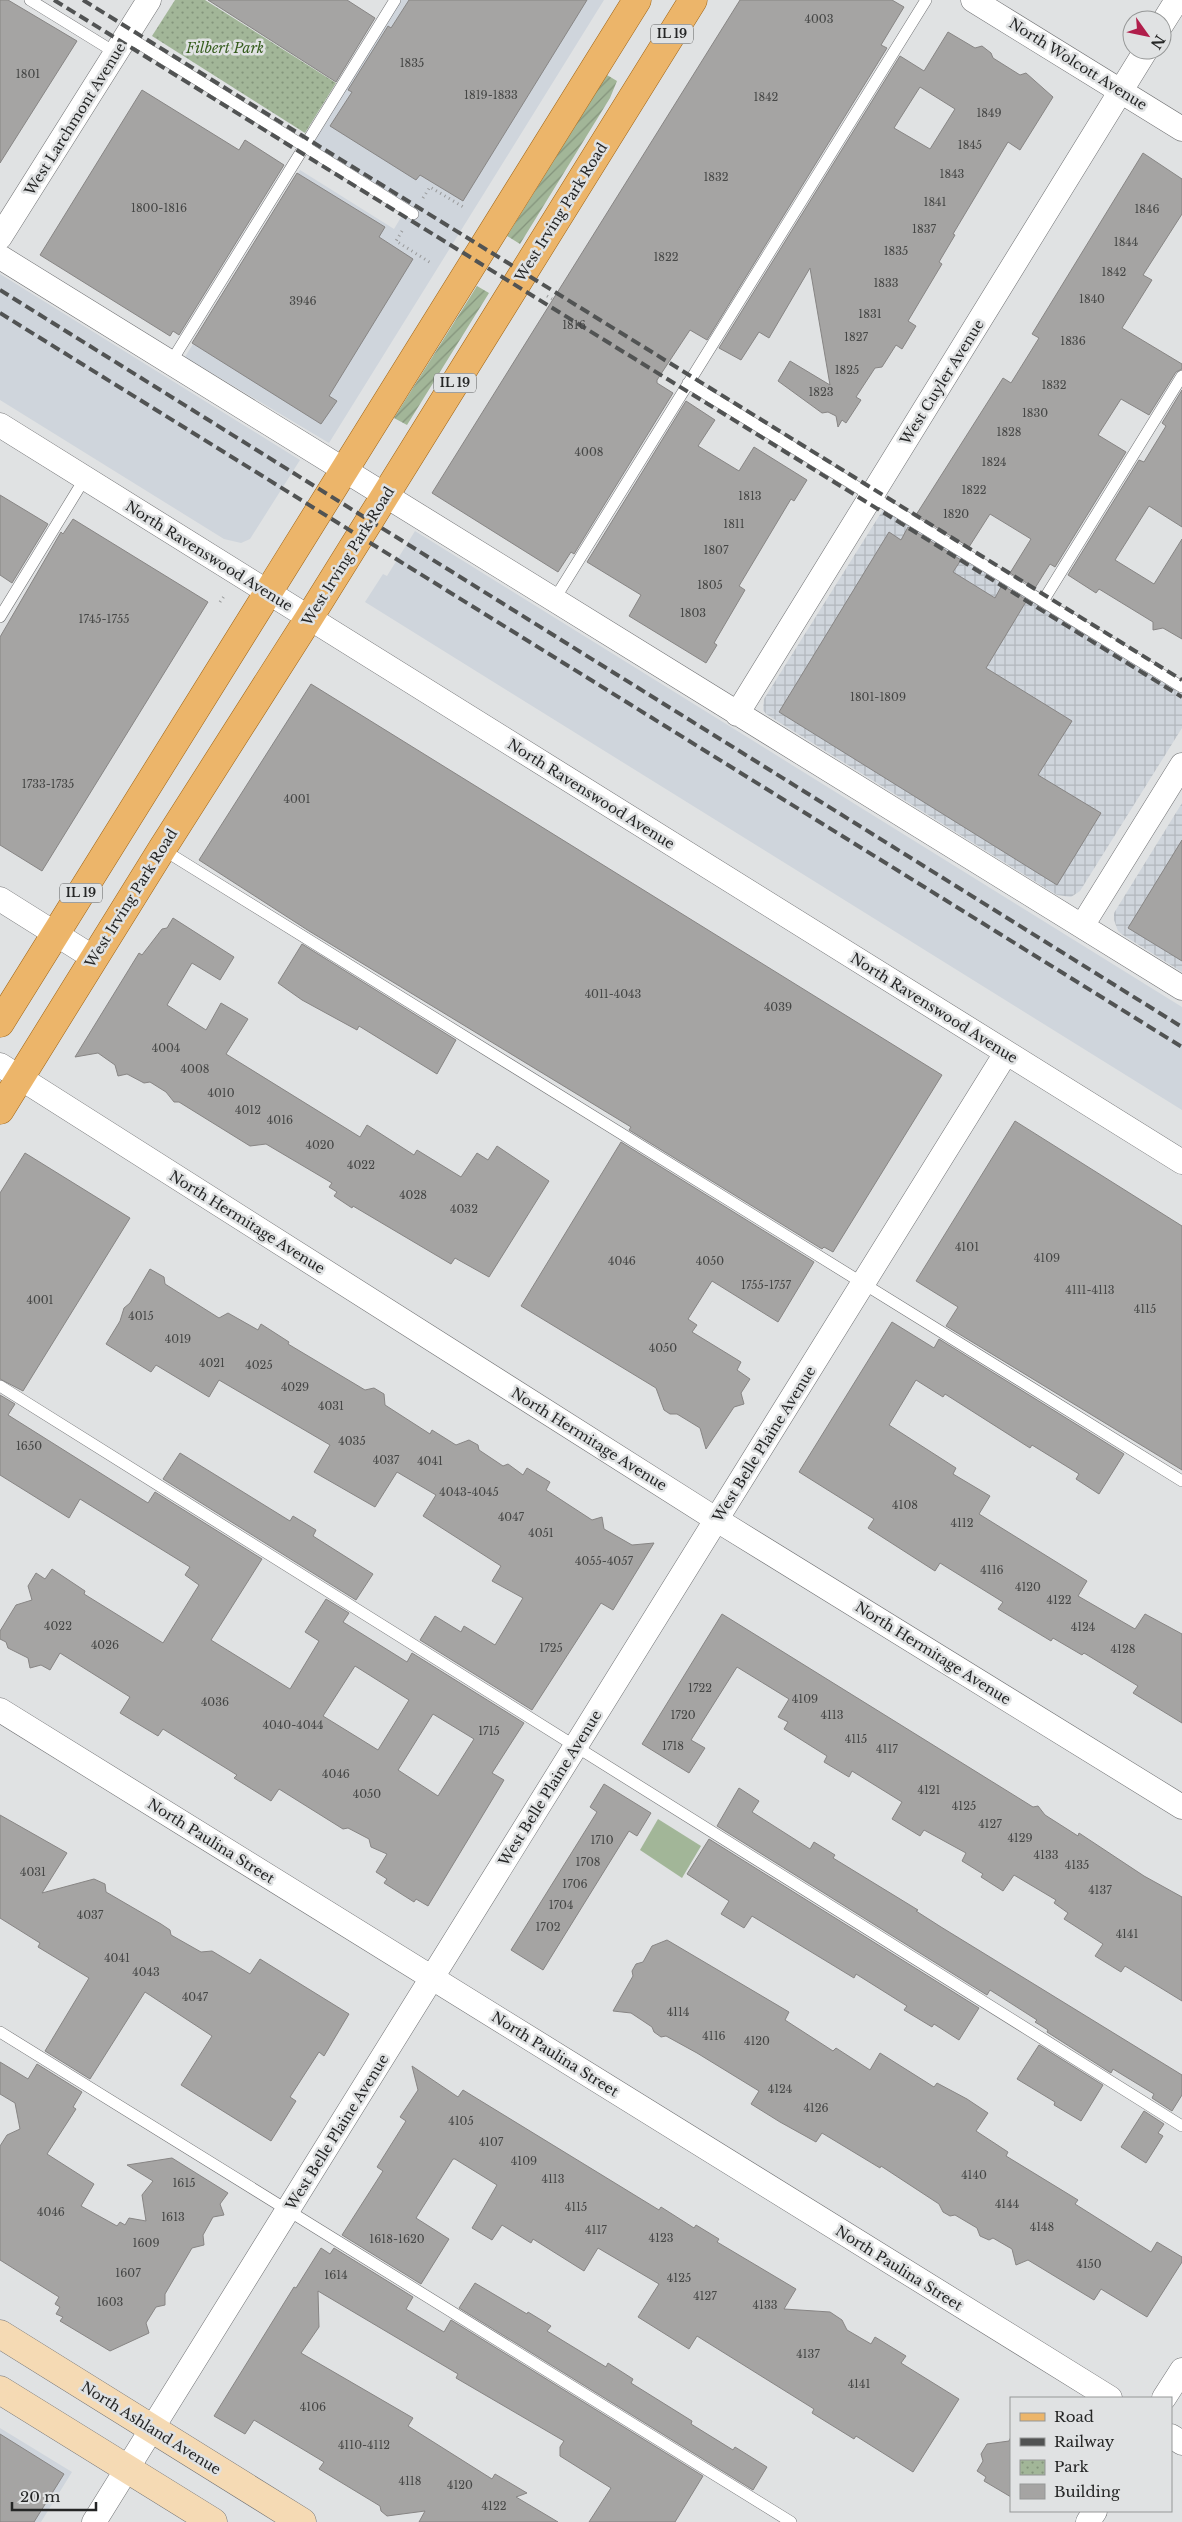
<svg xmlns="http://www.w3.org/2000/svg" width="1182" height="2522" viewBox="0 0 1182 2522" font-family="'Libre Baskerville',serif">
  <style>
    .built { fill: #cfd5dc }
    .industrial { fill: url(#industrial-grid) }
    .grass { fill: #a2b698 }
    .park { fill: url(#park-dots) }
    .garden { fill: url(#garden-furrows) }
    .building { fill: #a5a4a3; stroke: #878584; fill-rule: evenodd }
    .lines { fill: none; stroke-linecap: round; stroke-linejoin: round }
    .lane-casing { stroke: #707173; stroke-width: 12 }
    .street-casing { stroke: #707173; stroke-width: 25 }
    .secondary-casing { stroke: #707173; stroke-width: 29 }
    .primary-casing { stroke: #9e6211; stroke-width: 29 }
    .path { stroke: #98999a; stroke-width: 3; stroke-dasharray: 1 4; stroke-linecap: butt }
    .lane { stroke: #fff; stroke-width: 11 }
    .street { stroke: #fff; stroke-width: 24 }
    .secondary { stroke: #f5dab4; stroke-width: 28 }
    .primary { stroke: #ecb56a; stroke-width: 28 }
    .rail { stroke: #515353; stroke-width: 4; stroke-dasharray: 10 5; stroke-linecap: butt }
    .labels { text-anchor: middle; stroke-width: 5; stroke-linejoin: round; paint-order: stroke }
    .number-label { font-size: 11px; fill: #454645 }
    .shield { fill: #e0e2e3; stroke: #5d5e5f; stroke-width: 1 }
    .shield-label { font-size: 12px; font-weight: bold; fill: #252626 }
    .park-label { font-size: 14px; font-style: italic; fill: #365d1e; stroke: #e0e2e3 }
    .street-label { font-size: 14px; fill: #252626; stroke: #e0e2e3 }
  </style>
  <defs>
    <pattern id="industrial-grid" width="8" height="8" patternUnits="userSpaceOnUse" patternTransform="scale(1.25)"><rect width="8" height="8" fill="#cfd5dc"/><path d="M0 4h8M4 0v8" fill="none" stroke="#b2b7bd"/></pattern>
    <pattern id="park-dots" width="8" height="8" patternUnits="userSpaceOnUse" patternTransform="scale(1.25)"><rect width="8" height="8" fill="#a2b698"/><path d="M2 2h.1M6 6h.1" fill="none" stroke="#84947c" stroke-width="1.8" stroke-linecap="round"/></pattern>
    <pattern id="garden-furrows" width="10" height="10" patternUnits="userSpaceOnUse" patternTransform="scale(1.25)"><rect width="10" height="10" fill="#a2b698"/><path d="M-1 1l2-2M0 10L10 0M9 11l2-2" fill="none" stroke="#84947c"/></pattern>
  </defs>
  <rect width="100%" height="100%" fill="#e0e2e3"/>
  <path class="built" d="M395 0H604L329 443 185 357 300 170 394 229 406 209 305 146Z
    M0 274 300 460 250 539 241 543 224 539 0 400Z
    M415 531 1182 1007V1110L365 602 383 574 387 576Z
    M0 2428 72 2472 41 2522H0Z"/>
  <path class="industrial" d="M886 505 1182 687V728L1080 891 1071 897 1057 895 766 714 763 710 764 699Z
    M1182 803V972L1123 935 1118 931 1114 920V913Z"/>
  <path class="grass" d="M658 1819 701 1846 682 1878 640 1850Z"/>
  <path class="park" d="M175 0H205L336 83 305 133 152 36Z"/>
  <path class="garden" d="M607 75 617 81 610 98 520 244 507 236Z
    M477 286 489 293 407 425 394 418Z"/>
  <path class="building" d="M0 0H8L77 41 0 163Z
    M208 0H347L375 18 336 82Z
    M409 0H587L463 201 420 175 416 180 330 126 352 92 348 90 388 26 391 28Z
    M740 0H892L904 7 881 45 887 48 707 340 690 330 657 380V383L673 393 574 554 571 552 558 572 432 493Z
    M948 32 975 48 982 46 991 53 993 58 1020 75 1026 73 1053 97 1020 150 1008 142 953 234 955 235 939 262 942 264 908 321 916 326 902 349 896 345 882 367 875 368 856 397 861 400 846 423 842 420 838 427 836 416 828 412 822 413 778 381 790 361 830 385 810 268 769 338 759 332 741 360 719 348 900 56 924 71ZM920 87 955 109 930 149 894 128Z
    M142 90 239 150 245 140 284 165 179 335 173 331 170 336 40 255Z
    M1143 153 1182 179V214L1143 275 1152 280 1122 328 1182 364V369L1176 372 1149 415 1121 399 1098 435 1126 452 1055 567 1050 564 1035 588 1010 573 1031 539 990 514 969 547 916 515 1003 378 1011 383 1039 338 1032 334Z
    M297 173 385 227 379 237 413 259 329 396 337 401 321 424 192 343Z
    M1182 390V527L1149 506 1115 560 1154 584 1182 539V639L1163 628 1153 630V622L1099 589 1096 593 1068 575 1139 460 1144 462 1166 426 1162 423Z
    M686 401 715 420 698 446 739 471 754 447 807 480 794 501 791 499 739 586 745 590 714 643 717 645 706 663 629 616 641 595 587 562Z
    M0 495 48 524 12 583 0 575Z
    M73 519 208 602 42 871 0 845V637L61 532 63 534Z
    M908 527 961 560 953 572 995 598 1002 585 1027 600 986 668 1072 721 1038 775 1101 813 1057 885 779 712 889 532 901 540Z
    M311 684 942 1075 833 1252 824 1247 822 1249 629 1130 631 1127 309 931 199 860Z
    M1182 840V961L1128 928Z
    M173 918 234 957 220 980 192 963 167 1005 206 1030 221 1003 248 1019 226 1054 360 1137 367 1125 414 1155 417 1150 461 1177 477 1153 488 1160 497 1146 549 1181 489 1277 455 1258 451 1264 353 1206 352 1208 334 1196 337 1192 329 1187 332 1183 266 1144 250 1146 179 1102H174L166 1092 150 1082 144 1083 127 1074 118 1076 115 1065 98 1053 75 1057 139 953 142 955 162 929 167 928Z
    M302 944 456 1040 437 1074 359 1026 357 1030 302 1000 278 983Z
    M1015 1121 1182 1226V1470L946 1326 958 1307 916 1281Z
    M621 1142 814 1262 778 1322 712 1281 688 1319 697 1325 692 1332 741 1362 737 1370 750 1379 741 1393 744 1404 734 1407 706 1449 700 1428 677 1414H670L664 1410 656 1388 521 1306Z
    M25 1153 130 1218 23 1391 0 1379V1193Z
    M150 1269 164 1277 165 1284 219 1318 228 1313 258 1330 261 1324 289 1342 288 1344 365 1390 374 1388 384 1394 385 1405 430 1434 432 1430 456 1445 469 1440 478 1445 479 1450 503 1466 508 1464 523 1475 527 1468 550 1482 546 1490 592 1520 602 1517 604 1529 632 1545 654 1543 613 1610 601 1603 532 1710 420 1640 435 1616 461 1632 464 1626 495 1645 523 1598 492 1581 501 1566 423 1516 436 1495 397 1472 375 1507 314 1472 330 1445 219 1380 209 1397 156 1365 151 1372 106 1344 120 1321 124 1308 130 1303Z
    M892 1322 934 1348 939 1339 1124 1454 1099 1494 1076 1479 1079 1474 1032 1445 1030 1448 945 1394 943 1397 916 1380 889 1425 956 1468 953 1474 990 1496 979 1514 1087 1581 1078 1596 1135 1629 1145 1614 1182 1634V1723L1133 1693 1138 1686 1084 1653 1082 1655 1053 1638 1051 1641 998 1609 1003 1602 940 1563 935 1571 868 1528 874 1519 799 1472Z
    M0 1395 15 1404 8 1415 148 1503 155 1492 262 1559 211 1640 290 1689 319 1641 305 1632 326 1599 349 1613 343 1622 407 1662 412 1653 524 1723 492 1773 504 1780 428 1906 416 1899 414 1902 384 1883 387 1879 376 1872 387 1854 371 1847 369 1839 348 1828 343 1829 279 1789 271 1801 234 1778 237 1775 163 1729 158 1736 120 1713 130 1697 60 1653 50 1670 41 1665 30 1668 28 1658 8 1648 6 1642 0 1639V1631L16 1605 32 1600 28 1586 36 1573 45 1579 52 1569 85 1591 84 1594 163 1643 199 1585 185 1575 190 1567 80 1499 69 1518 0 1475ZM355 1666 409 1700 378 1750 323 1716ZM433 1714 474 1739 438 1796 398 1770Z
    M180 1453 290 1521 293 1516 316 1530 313 1536 373 1574 356 1600 163 1479Z
    M722 1614 1033 1807 1038 1806 1045 1815 1078 1836 1079 1833 1144 1876 1182 1897V2001L1125 1966 1121 1972 1095 1956 1103 1944 1064 1919 1068 1913 1054 1903 1056 1900 1014 1875 1003 1891 981 1877 983 1874 962 1861 966 1853 924 1830 920 1836 892 1819 902 1802 852 1771 849 1777 824 1762 827 1756 784 1729 788 1722 778 1717 789 1699 737 1667 691 1740 705 1748 689 1773 642 1744Z
    M604 1784 651 1813 637 1836 629 1831 543 1970 511 1950 597 1812 590 1807Z
    M739 1788 759 1801 752 1812 810 1849 814 1842 835 1855 833 1858 918 1910 916 1911 941 1927 1182 2075V2095L1172 2111 1152 2098 1154 2094 1113 2069 1111 2073 1047 2032 1048 2030 1035 2022 1037 2020 990 1990 987 1995 717 1826Z
    M0 1815 67 1853 42 1893 94 1879 105 1884 106 1892 161 1924 170 1930 171 1935 201 1952 212 1951 250 1974 260 1959 349 2014 324 2056 319 2052 290 2097 296 2101 271 2141 181 2085 212 2036 145 1992 90 2079 45 2051 89 1978 38 1947 40 1943 0 1918Z
    M709 1839 979 2008 959 2040 934 2024 932 2027 904 2010 907 2006 856 1974 854 1978 752 1916 744 1928 721 1914 729 1901 687 1874Z
    M667 1940 789 2012 785 2020 833 2051 836 2048 870 2070 880 2053 934 2087 937 2083 967 2099 988 2113 976 2131 1008 2152 1006 2156 1078 2200 1075 2204 1151 2252 1157 2242 1182 2257V2262L1147 2317 1101 2289 1094 2300 1028 2260 1016 2265 1012 2249 993 2238 989 2240 980 2236 977 2228 955 2215 950 2216 943 2212 939 2204 881 2166 880 2168 822 2133 816 2142 780 2122 751 2104 759 2091 697 2053 666 2036 661 2037 654 2032 652 2027 631 2013 613 2011 633 1976 632 1971 636 1964 643 1962 652 1946Z
    M1039 2045 1103 2085 1081 2121 1054 2105 1055 2102 1017 2079Z
    M0 2062 28 2079 37 2064 82 2092 73 2107 76 2109 47 2154 94 2184 81 2206 117 2226 120 2222 125 2225 129 2218 146 2221 142 2195 153 2181 127 2165 172 2158 228 2193 220 2204 224 2215 213 2217 203 2235 204 2245 192 2248 165 2294V2305L156 2307 146 2323 149 2333 110 2351 60 2321 63 2317 56 2314 60 2307 55 2304 59 2297 0 2260V2146L7 2135 20 2129 15 2103 0 2094Z
    M412 2066 458 2097 463 2090 494 2109 659 2210 661 2207 694 2228 696 2225 719 2239 717 2242 796 2289 784 2309 830 2312 842 2320 847 2330 871 2344 875 2337 906 2356 901 2363 959 2399 913 2472 856 2436 854 2439 812 2413 814 2409 697 2336 689 2349 638 2317 659 2284 598 2248 584 2271 533 2239 531 2243 502 2225 492 2240 472 2228 497 2185 455 2159H453L416 2218 449 2239 421 2284 342 2235 383 2171 377 2167 406 2121 400 2117 418 2090Z
    M1144 2111 1164 2124 1158 2133 1163 2136 1146 2163 1121 2147Z
    M321 2248 330 2254 334 2248 413 2297 406 2309 444 2332 451 2320 703 2476 675 2522H589L611 2488 560 2456V2447L564 2441 456 2378 458 2374 318 2291 319 2327 301 2353 413 2418 408 2426 492 2479 495 2474 527 2493 516 2497 558 2522H419L425 2511 387 2516 381 2511 380 2506 319 2469 324 2462 254 2420 245 2434 214 2416 294 2287 296 2288Z
    M475 2283 527 2314 528 2312 551 2326 547 2331 606 2367 608 2363 633 2379 631 2383 692 2421 691 2424 733 2450 735 2447 767 2467 753 2490 459 2308Z
    M0 2434 64 2474 34 2522H0Z
    M1011 2437V2497L984 2481 986 2477 977 2471 983 2461 981 2454 987 2444 1009 2441Z"/>
  <g class="lines">
    <g class="lane-casing">
      <path id="lane" d="M30 0 116 53
        M127 36 413 214
        M171 362 395 0
        M688 383 1182 687
        M554 600 926 0
        M1043 601 1182 376
        M0 617 85 478
        M162 849 1182 1481
        M0 1386 1182 2126
        M0 2032 791 2522"/>
    </g>
    <g class="street-casing">
      <path id="street" d="M973 0 1182 129
        M1162 24 1177 0
        M0 237 149 0
        M0 257 1182 988
        M0 425 1182 1162
        M737 714 1146 50
        M0 899 94 958
        M1082 926 1182 765
        M0 1065 717 1520 1182 1807
        M0 1710 1110 2398
        M1164 2398 1182 2370
        M1171 2436 1182 2443
        M94 2522 1006 1053
        M1088 2522 1095 2511"/>
    </g>
    <g class="secondary-casing">
      <path id="secondary" d="M0 2334 302 2522
        M0 2390 213 2522"/>
    </g>
    <g class="primary-casing">
      <path id="primary" d="M0 1023 637 0
        M0 1110 162 849 309 618 693 0"/>
    </g>
    <path class="path" d="M423 198 430 187 465 208
      M402 231 396 241 431 263
      M547 296 552 299
      M220 602 225 595"/>
    <use href="#lane" class="lane"/>
    <use href="#street" class="street"/>
    <use href="#secondary" class="secondary"/>
    <use href="#primary" class="primary"/>
    <path class="rail" d="M54 0 1182 697
      M83 0 1182 680
      M0 290 1182 1027
      M0 313 1182 1047"/>
  </g>
  <g class="labels">
    <g class="number-label">
      <text x="819" y="23">4003</text>
      <text x="412" y="67">1835</text>
      <text x="28" y="78">1801</text>
      <text x="491" y="99">1819-1833</text>
      <text x="766" y="101">1842</text>
      <text x="989" y="117">1849</text>
      <text x="970" y="149">1845</text>
      <text x="952" y="178">1843</text>
      <text x="716" y="181">1832</text>
      <text x="935" y="206">1841</text>
      <text x="159" y="212">1800-1816</text>
      <text x="1147" y="213">1846</text>
      <text x="924" y="233">1837</text>
      <text x="1126" y="246">1844</text>
      <text x="896" y="255">1835</text>
      <text x="666" y="261">1822</text>
      <text x="1114" y="276">1842</text>
      <text x="886" y="287">1833</text>
      <text x="1092" y="303">1840</text>
      <text x="303" y="305">3946</text>
      <text x="870" y="318">1831</text>
      <text x="574" y="329">1816</text>
      <text x="856" y="341">1827</text>
      <text x="1073" y="345">1836</text>
      <text x="847" y="374">1825</text>
      <text x="1054" y="389">1832</text>
      <text x="821" y="396">1823</text>
      <text x="1035" y="417">1830</text>
      <text x="1009" y="436">1828</text>
      <text x="589" y="456">4008</text>
      <text x="994" y="466">1824</text>
      <text x="974" y="494">1822</text>
      <text x="750" y="500">1813</text>
      <text x="956" y="518">1820</text>
      <text x="734" y="528">1811</text>
      <text x="716" y="554">1807</text>
      <text x="710" y="589">1805</text>
      <text x="693" y="617">1803</text>
      <text x="104" y="623">1745-1755</text>
      <text x="878" y="701">1801-1809</text>
      <text x="48" y="788">1733-1735</text>
      <text x="297" y="803">4001</text>
      <text x="613" y="998">4011-4043</text>
      <text x="778" y="1011">4039</text>
      <text x="166" y="1052">4004</text>
      <text x="195" y="1073">4008</text>
      <text x="221" y="1097">4010</text>
      <text x="248" y="1114">4012</text>
      <text x="280" y="1124">4016</text>
      <text x="320" y="1149">4020</text>
      <text x="361" y="1169">4022</text>
      <text x="413" y="1199">4028</text>
      <text x="464" y="1213">4032</text>
      <text x="967" y="1251">4101</text>
      <text x="1047" y="1262">4109</text>
      <text x="622" y="1265">4046</text>
      <text x="710" y="1265">4050</text>
      <text x="766" y="1289">1755-1757</text>
      <text x="1090" y="1294">4111-4113</text>
      <text x="40" y="1304">4001</text>
      <text x="1145" y="1313">4115</text>
      <text x="141" y="1320">4015</text>
      <text x="178" y="1343">4019</text>
      <text x="663" y="1352">4050</text>
      <text x="212" y="1367">4021</text>
      <text x="259" y="1369">4025</text>
      <text x="295" y="1391">4029</text>
      <text x="331" y="1410">4031</text>
      <text x="352" y="1445">4035</text>
      <text x="29" y="1450">1650</text>
      <text x="386" y="1464">4037</text>
      <text x="430" y="1465">4041</text>
      <text x="469" y="1496">4043-4045</text>
      <text x="905" y="1509">4108</text>
      <text x="511" y="1521">4047</text>
      <text x="962" y="1527">4112</text>
      <text x="541" y="1537">4051</text>
      <text x="604" y="1565">4055-4057</text>
      <text x="992" y="1574">4116</text>
      <text x="1028" y="1591">4120</text>
      <text x="1059" y="1604">4122</text>
      <text x="58" y="1630">4022</text>
      <text x="1083" y="1631">4124</text>
      <text x="105" y="1649">4026</text>
      <text x="551" y="1652">1725</text>
      <text x="1123" y="1653">4128</text>
      <text x="700" y="1692">1722</text>
      <text x="805" y="1703">4109</text>
      <text x="215" y="1706">4036</text>
      <text x="683" y="1719">1720</text>
      <text x="832" y="1719">4113</text>
      <text x="293" y="1729">4040-4044</text>
      <text x="489" y="1735">1715</text>
      <text x="856" y="1743">4115</text>
      <text x="673" y="1750">1718</text>
      <text x="887" y="1753">4117</text>
      <text x="336" y="1778">4046</text>
      <text x="929" y="1794">4121</text>
      <text x="367" y="1798">4050</text>
      <text x="964" y="1810">4125</text>
      <text x="990" y="1828">4127</text>
      <text x="1020" y="1842">4129</text>
      <text x="602" y="1844">1710</text>
      <text x="1046" y="1859">4133</text>
      <text x="588" y="1866">1708</text>
      <text x="1077" y="1869">4135</text>
      <text x="33" y="1876">4031</text>
      <text x="575" y="1888">1706</text>
      <text x="1100" y="1894">4137</text>
      <text x="561" y="1909">1704</text>
      <text x="90" y="1919">4037</text>
      <text x="548" y="1931">1702</text>
      <text x="1127" y="1938">4141</text>
      <text x="117" y="1962">4041</text>
      <text x="146" y="1976">4043</text>
      <text x="195" y="2001">4047</text>
      <text x="678" y="2016">4114</text>
      <text x="714" y="2040">4116</text>
      <text x="757" y="2045">4120</text>
      <text x="780" y="2093">4124</text>
      <text x="816" y="2112">4126</text>
      <text x="461" y="2125">4105</text>
      <text x="491" y="2146">4107</text>
      <text x="524" y="2165">4109</text>
      <text x="974" y="2179">4140</text>
      <text x="553" y="2183">4113</text>
      <text x="184" y="2187">1615</text>
      <text x="1007" y="2208">4144</text>
      <text x="576" y="2211">4115</text>
      <text x="51" y="2216">4046</text>
      <text x="173" y="2221">1613</text>
      <text x="1042" y="2231">4148</text>
      <text x="596" y="2234">4117</text>
      <text x="661" y="2242">4123</text>
      <text x="397" y="2243">1618-1620</text>
      <text x="146" y="2247">1609</text>
      <text x="1089" y="2268">4150</text>
      <text x="128" y="2277">1607</text>
      <text x="336" y="2279">1614</text>
      <text x="679" y="2282">4125</text>
      <text x="705" y="2300">4127</text>
      <text x="110" y="2306">1603</text>
      <text x="765" y="2309">4133</text>
      <text x="808" y="2358">4137</text>
      <text x="859" y="2388">4141</text>
      <text x="313" y="2411">4106</text>
      <text x="364" y="2449">4110-4112</text>
      <text x="410" y="2485">4118</text>
      <text x="460" y="2489">4120</text>
      <text x="494" y="2510">4122</text>
    </g>
    <g class="shield">
      <rect x="651" y="24.5" width="42" height="19" rx="4"/>
      <rect x="434" y="373.5" width="42" height="19" rx="4"/>
      <rect x="60" y="883.5" width="42" height="19" rx="4"/>
    </g>
    <g class="shield-label">
      <text x="672" y="38">IL 19</text>
      <text x="455" y="387">IL 19</text>
      <text x="81" y="897">IL 19</text>
    </g>
    <g class="park-label">
      <text x="225" y="53">Filbert Park</text>
    </g>
    <g class="street-label">
      <text transform="translate(1078 64) rotate(32)" y="5">North Wolcott Avenue</text>
      <text transform="translate(75 119) rotate(-58)" y="5">West Larchmont Avenue</text>
      <text transform="translate(561 212) rotate(-58)" y="5">West Irving Park Road</text>
      <text transform="translate(942 382) rotate(-58)" y="5">West Cuyler Avenue</text>
      <text transform="translate(209 556) rotate(32)" y="5">North Ravenswood Avenue</text>
      <text transform="translate(348 556) rotate(-58)" y="5">West Irving Park Road</text>
      <text transform="translate(591 794) rotate(32)" y="5">North Ravenswood Avenue</text>
      <text transform="translate(131 898) rotate(-58)" y="5">West Irving Park Road</text>
      <text transform="translate(934 1008) rotate(32)" y="5">North Ravenswood Avenue</text>
      <text transform="translate(247 1222) rotate(32)" y="5">North Hermitage Avenue</text>
      <text transform="translate(589 1439) rotate(32)" y="5">North Hermitage Avenue</text>
      <text transform="translate(764 1444) rotate(-58)" y="5">West Belle Plaine Avenue</text>
      <text transform="translate(933 1653) rotate(32)" y="5">North Hermitage Avenue</text>
      <text transform="translate(550 1788) rotate(-58)" y="5">West Belle Plaine Avenue</text>
      <text transform="translate(211 1841) rotate(32)" y="5">North Paulina Street</text>
      <text transform="translate(555 2054) rotate(32)" y="5">North Paulina Street</text>
      <text transform="translate(337 2132) rotate(-58)" y="5">West Belle Plaine Avenue</text>
      <text transform="translate(899 2268) rotate(32)" y="5">North Paulina Street</text>
      <text transform="translate(151 2428) rotate(32)" y="5">North Ashland Avenue</text>
    </g>
  </g>
  <rect x="1010" y="2397" width="162" height="115" fill="#e0e2e3" stroke="#959797"/>
  <rect x="1020" y="2413" width="25" height="8" fill="#ecb56a" stroke="#959797"/>
  <text x="1054" y="2422" font-size="15" fill="#252626">Road</text>
  <rect x="1020" y="2438" width="25" height="8" fill="#515353" stroke="#959797"/>
  <text x="1054" y="2447" font-size="15" fill="#252626">Railway</text>
  <rect x="1020" y="2460" width="25" height="15" fill="url(#park-dots)" stroke="#959797"/>
  <text x="1054" y="2472" font-size="15" fill="#252626">Park</text>
  <rect x="1020" y="2484" width="25" height="15" fill="#a5a4a3" stroke="#959797"/>
  <text x="1054" y="2497" font-size="15" fill="#252626">Building</text>
  <g transform="translate(1147 35) rotate(123)"><circle r="24" fill="#e0e2e3" stroke="#959797"/>
  <path d="M0-4L9 19L0 12L-9 19Z" fill="#b01e4b"/>
  <text y="-8" font-size="14" font-weight="bold" text-anchor="middle" fill="#252626">N</text>
  </g>
  <path d="M12 2502v8h84v-8" fill="none" stroke="#252626" stroke-width="2.5"/>
  <text x="20" y="2502" font-size="15" fill="#252626" stroke="#e0e2e3" stroke-width="4" paint-order="stroke">20 m</text>
</svg>
